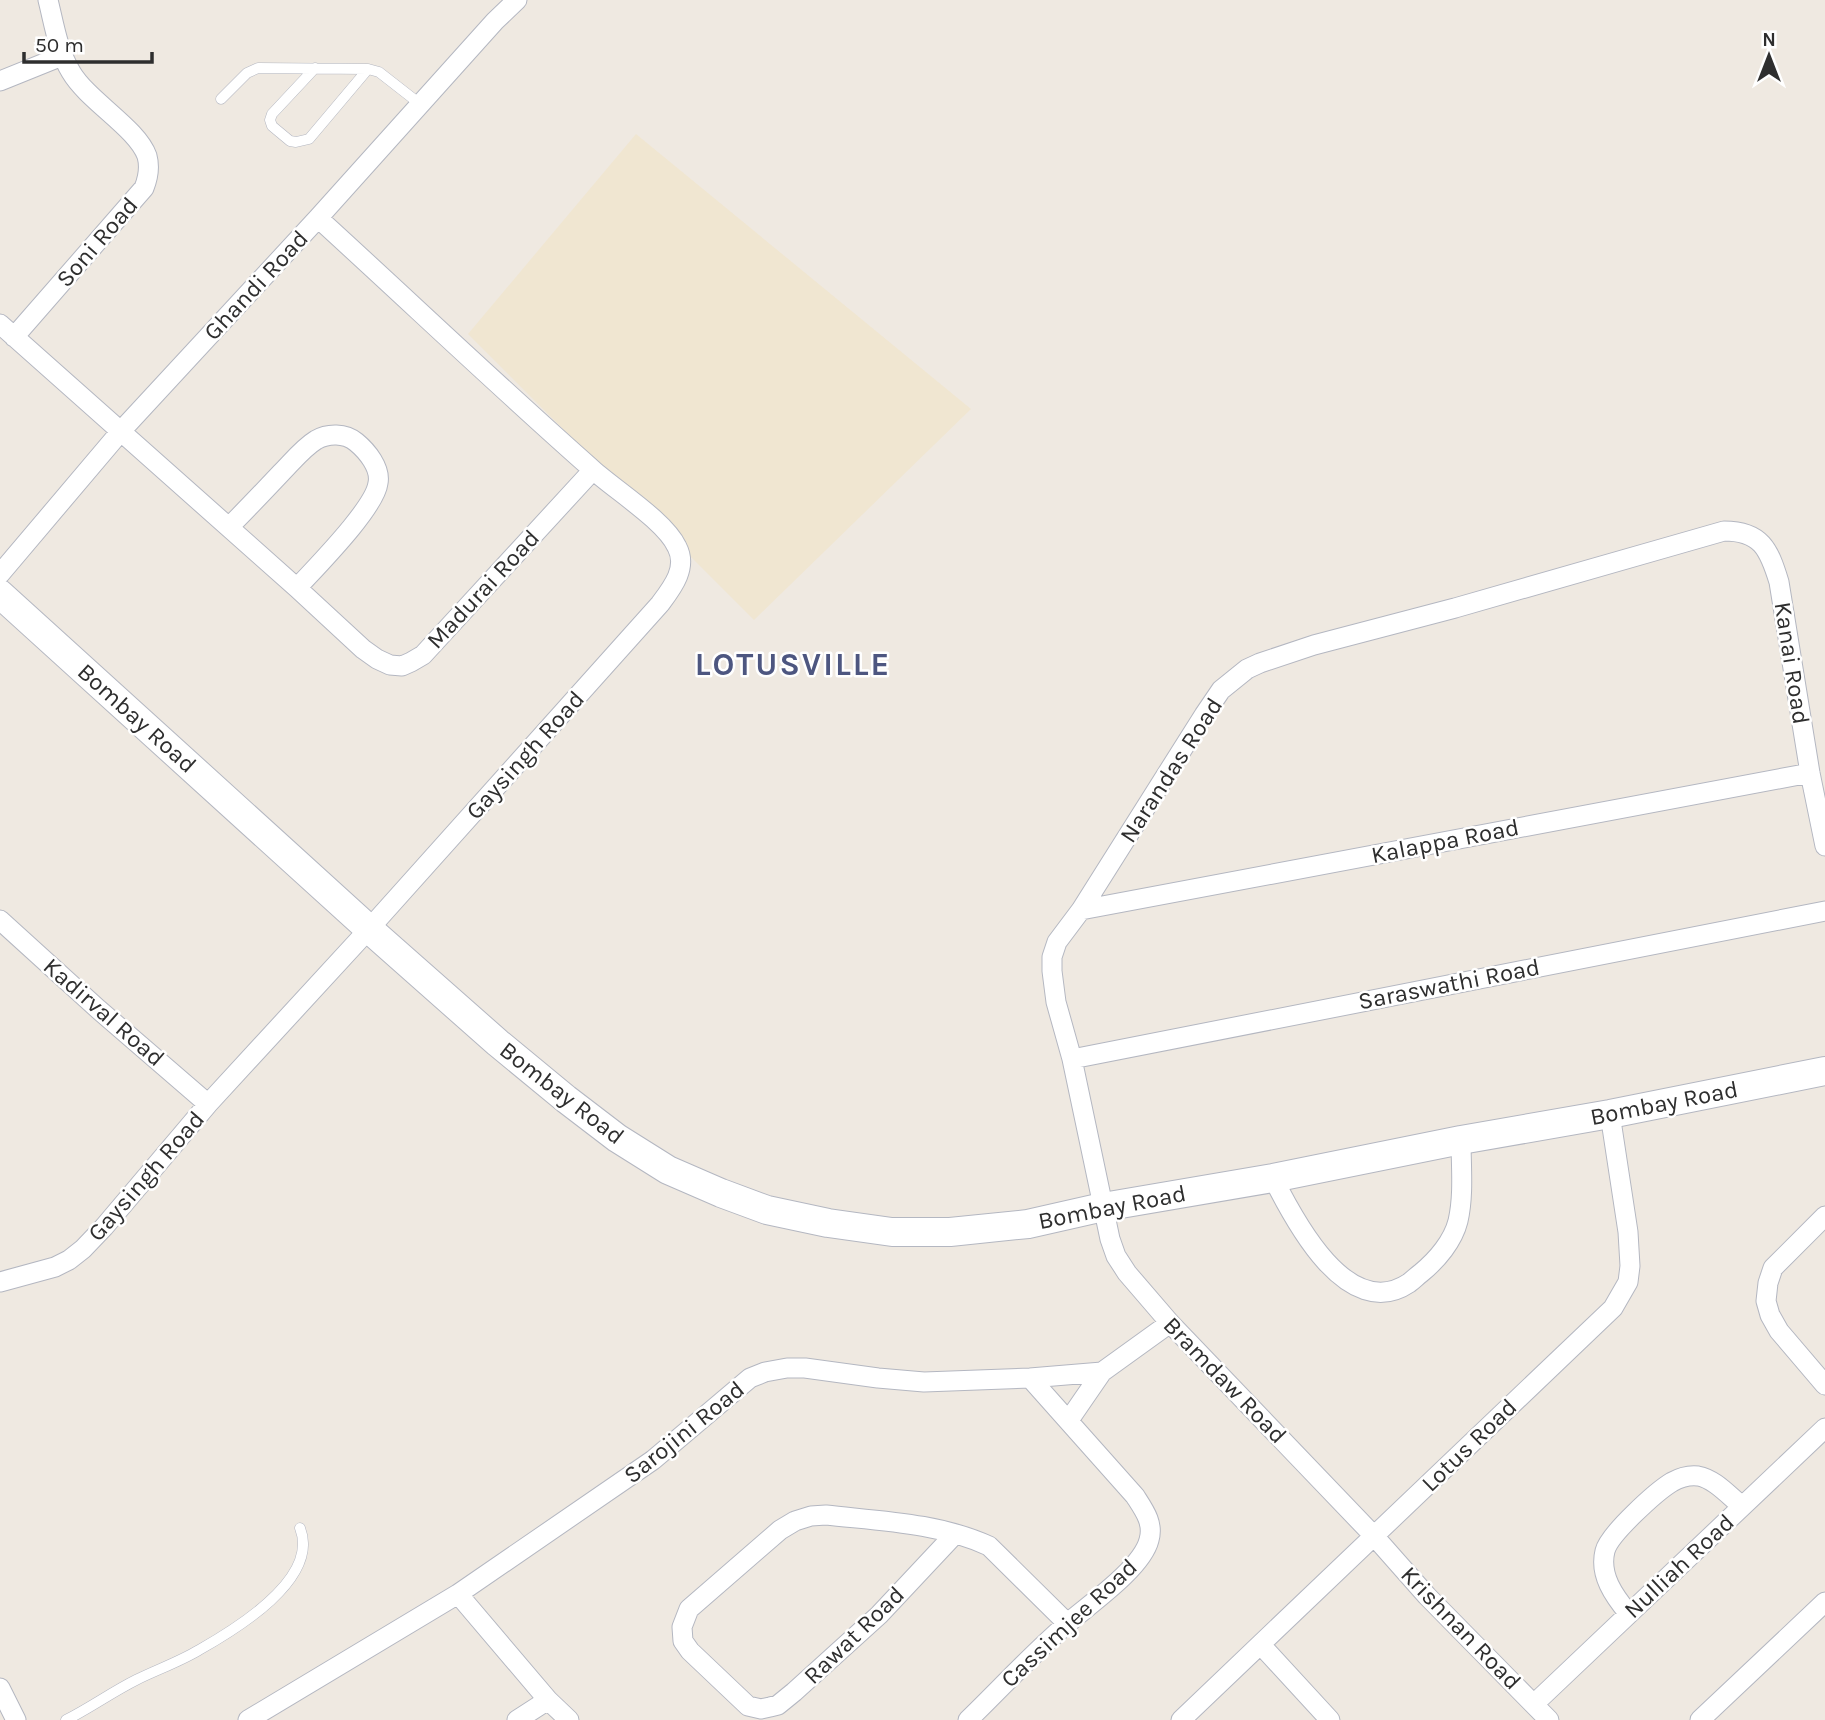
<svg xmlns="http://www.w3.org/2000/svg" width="1825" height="1720" viewBox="0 0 1825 1720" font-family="Karla,sans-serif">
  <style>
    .education { fill: #f0e6d1 }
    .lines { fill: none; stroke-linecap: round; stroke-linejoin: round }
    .lane-casing { stroke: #b4b7c1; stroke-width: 11 }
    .street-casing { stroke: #b4b7c1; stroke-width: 21 }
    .secondary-casing { stroke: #b4b7c1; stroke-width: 30 }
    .lane { stroke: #fff; stroke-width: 10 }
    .street { stroke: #fff; stroke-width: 19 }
    .secondary { stroke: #fff; stroke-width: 28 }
    .labels { text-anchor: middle; stroke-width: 5; stroke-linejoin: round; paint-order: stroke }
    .street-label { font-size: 24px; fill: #2e2e2e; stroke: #fff }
    .district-label { font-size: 32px; font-weight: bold; letter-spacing: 2px; fill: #4d5680; stroke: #fff }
  </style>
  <rect width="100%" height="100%" fill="#efe9e1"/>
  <path class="education" d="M636 134 971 409 754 620 468 334Z"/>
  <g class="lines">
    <g class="lane-casing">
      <path id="lane" d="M315 68 272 114 270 120 272 126 290 141 296 142 309 139 368 69
        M221 99 247 73 258 68 368 69 379 72 420 104
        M66 1720C90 1708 112 1692 136 1680 156 1670 179 1662 199 1650 236 1629 320 1579 300 1528"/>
    </g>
    <g class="street-casing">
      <path id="street" d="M0 81 62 56
        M0 324 297 588 363 649 377 659 390 665 402 666 411 662 423 655 593 470
        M14 337 144 188C148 178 150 167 147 156 137 128 88 101 71 72 58 51 54 24 48 0
        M229 527C247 509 264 491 281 473 292 462 303 448 316 440 328 433 345 433 356 442 367 451 381 468 378 483 375 508 316 567 297 588
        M0 574 121 431 318 218 495 21 517 0
        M1081 910 1810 773
        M0 920 98 1009 208 1104
        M1072 1059 1825 911
        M1273 1178C1294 1220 1348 1324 1409 1283 1413 1280 1417 1276 1421 1273 1437 1260 1453 1241 1458 1221 1464 1195 1461 1166 1461 1140
        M1825 1216 1773 1268 1768 1283 1766 1301 1770 1315 1779 1331 1825 1385
        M0 1282 55 1267 69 1260 83 1249 104 1227 208 1104 369 929 660 604C672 588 688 568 677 547 665 521 615 490 592 469 499 387 409 301 318 218
        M1069 1420 1102 1372
        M955 1534 879 1615 794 1692 778 1705 770 1707 761 1709 748 1706 690 1651 683 1641 682 1627 689 1609 780 1530 795 1521 811 1516 826 1515C880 1521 939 1523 989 1546L1067 1623
        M458 1594 548 1700 569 1720
        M1629 1614C1614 1596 1599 1575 1605 1551 1609 1534 1657 1491 1672 1482 1681 1477 1689 1475 1698 1476 1715 1479 1729 1496 1742 1506
        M1261 1645 1330 1720
        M0 1688 16 1720
        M1534 1704 1825 1428
        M248 1720 458 1594 653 1460 737 1389 750 1378 765 1372 787 1368H805L878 1378 924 1382 1030 1378 1102 1372 1170 1323
        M517 1720 548 1700
        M968 1720C1001 1688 1033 1653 1068 1623 1090 1604 1142 1568 1149 1540 1154 1523 1144 1510 1135 1496L1030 1378
        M1181 1720 1613 1308 1628 1282 1630 1266 1628 1232 1610 1114
        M1549 1720 1427 1596 1374 1536 1170 1323 1127 1273 1116 1256 1110 1239 1072 1059 1056 1002 1052 971V957L1057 942 1081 910 1204 715 1221 690 1247 669 1260 663 1314 645 1455 608 1724 531C1761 531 1769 549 1779 582L1810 773 1825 846
        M1700 1720 1825 1602"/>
    </g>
    <g class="secondary-casing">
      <path id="secondary" d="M0 594 369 929 498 1043 566 1099 617 1138 668 1170 721 1193 767 1210 828 1223 892 1232H950L1028 1224 1103 1207 1273 1178 1461 1140 1610 1114 1825 1071"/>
    </g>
    <use href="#lane" class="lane"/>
    <use href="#street" class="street"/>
    <use href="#secondary" class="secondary"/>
  </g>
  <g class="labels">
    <g class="street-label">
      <text transform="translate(97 242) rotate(-49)" y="8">Soni Road</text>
      <text transform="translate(256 285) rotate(-47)" y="8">Ghandi Road</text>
      <text transform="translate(483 589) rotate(-47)" y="8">Madurai Road</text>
      <text transform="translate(1792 663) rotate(81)" y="8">Kanai Road</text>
      <text transform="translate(137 718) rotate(42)" y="8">Bombay Road</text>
      <text transform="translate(525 755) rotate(-48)" y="8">Gaysingh Road</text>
      <text transform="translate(1171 770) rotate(-57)" y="8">Narandas Road</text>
      <text transform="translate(1445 841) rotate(-11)" y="8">Kalappa Road</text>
      <text transform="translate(1449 984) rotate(-11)" y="8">Saraswathi Road</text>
      <text transform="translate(104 1012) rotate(41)" y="8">Kadirval Road</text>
      <text transform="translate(562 1093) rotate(38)" y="8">Bombay Road</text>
      <text transform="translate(1664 1103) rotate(-11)" y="8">Bombay Road</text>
      <text transform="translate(146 1176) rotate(-49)" y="8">Gaysingh Road</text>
      <text transform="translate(1112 1207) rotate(-11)" y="8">Bombay Road</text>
      <text transform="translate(1225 1380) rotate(46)" y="8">Bramdaw Road</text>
      <text transform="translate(684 1432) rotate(-39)" y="8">Sarojini Road</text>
      <text transform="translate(1469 1445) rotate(-44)" y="8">Lotus Road</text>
      <text transform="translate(1679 1566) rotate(-43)" y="8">Nulliah Road</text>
      <text transform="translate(1069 1623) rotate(-43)" y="8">Cassimjee Road</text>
      <text transform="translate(1461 1628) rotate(46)" y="8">Krishnan Road</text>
      <text transform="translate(854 1635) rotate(-44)" y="8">Rawat Road</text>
    </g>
    <g class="district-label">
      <text x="793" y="675">LOTUSVILLE</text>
    </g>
  </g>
  <g transform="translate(1769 56)" stroke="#ffffff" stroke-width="5" paint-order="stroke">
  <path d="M0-5L12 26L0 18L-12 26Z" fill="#2e2e2e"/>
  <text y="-10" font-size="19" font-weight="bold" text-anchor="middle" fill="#2e2e2e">N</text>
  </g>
  <path d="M24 52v10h128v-10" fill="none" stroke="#2e2e2e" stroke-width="3.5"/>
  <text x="35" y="52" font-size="21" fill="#2e2e2e" stroke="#ffffff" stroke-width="5" paint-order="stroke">50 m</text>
</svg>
